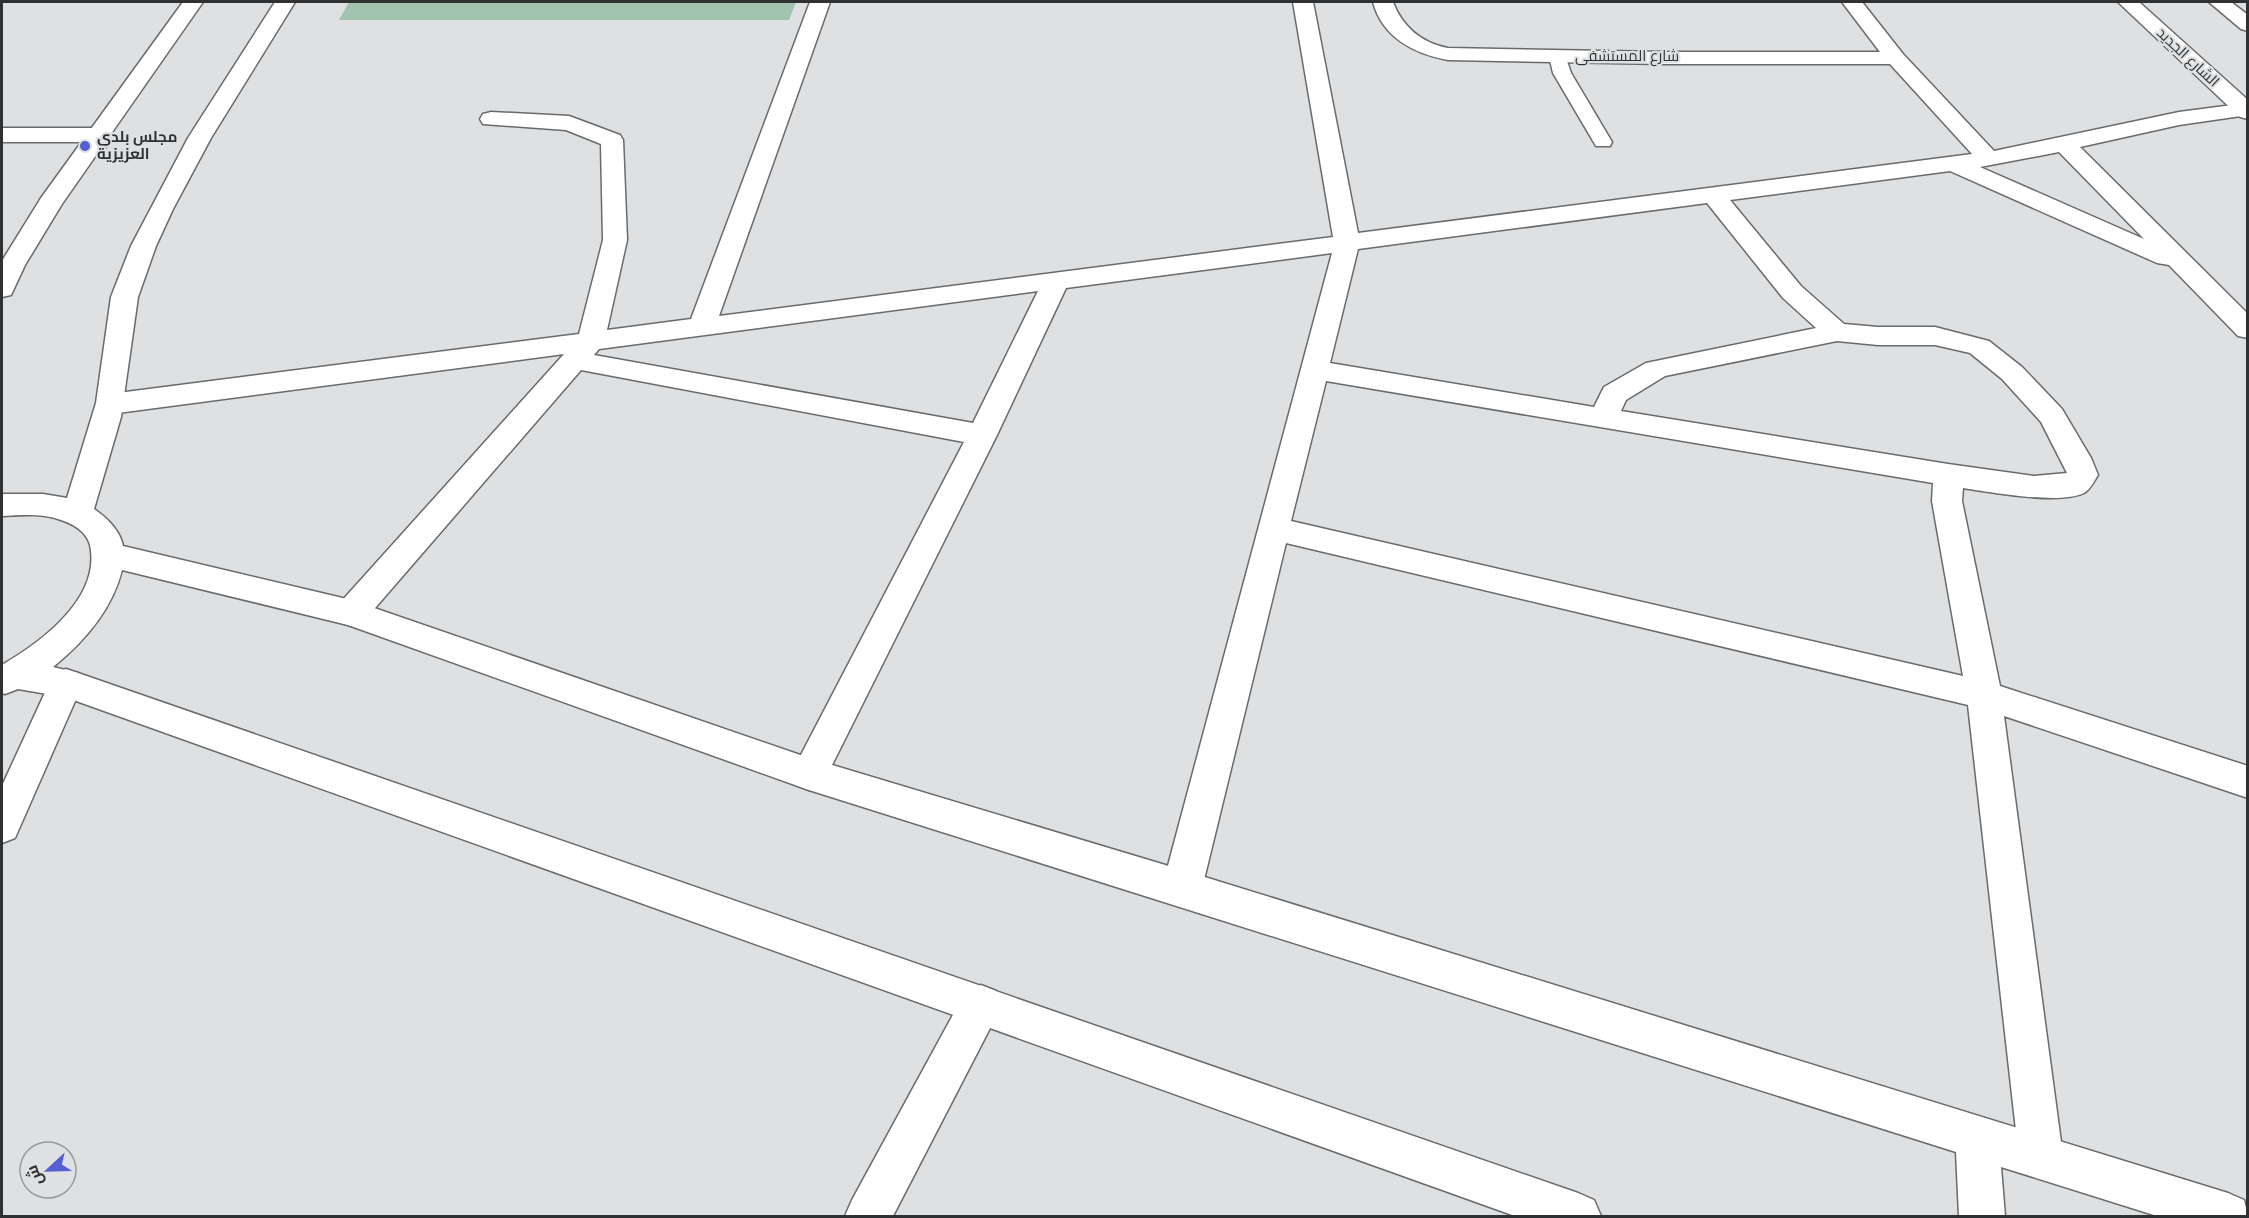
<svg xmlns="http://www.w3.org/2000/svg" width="2249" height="1218" viewBox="0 0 2249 1218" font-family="'Playfair Display',Cairo,serif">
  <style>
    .green { fill: #a2c3ae }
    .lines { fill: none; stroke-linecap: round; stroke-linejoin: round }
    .service-casing { stroke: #686a6c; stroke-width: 3 }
    .minor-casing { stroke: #686a6c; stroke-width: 3 }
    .tertiary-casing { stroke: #686a6c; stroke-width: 3 }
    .secondary-casing { stroke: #686a6c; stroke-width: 3 }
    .service { fill: #fff; fill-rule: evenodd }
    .minor { fill: #fff; fill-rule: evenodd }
    .tertiary { fill: #fff; fill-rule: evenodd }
    .secondary { fill: #fff; fill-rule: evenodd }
    .poi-dot { fill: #525fd5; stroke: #dee0e2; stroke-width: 2 }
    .labels { text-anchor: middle; stroke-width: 4.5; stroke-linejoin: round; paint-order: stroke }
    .far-street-label { font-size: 15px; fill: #303132; stroke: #dee0e2 }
    .far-poi-label { font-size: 15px; font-weight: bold; fill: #303132; stroke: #dee0e2; text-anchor: start }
  </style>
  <rect width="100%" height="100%" fill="#dee0e2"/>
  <path class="green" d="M349 2H796L789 20H339Z"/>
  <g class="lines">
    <g class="service-casing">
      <path id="service" d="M1558 51 1564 52 1571 73 1612 142 1610 146H1596L1553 73 1549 56 1552 52Z"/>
    </g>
    <g class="minor-casing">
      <path id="minor" d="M810 2H830L719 316 1333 237 1293 2H1313L1358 233 1972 154 1890 64H1665L1448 60C1414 54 1382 37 1373 2H1393C1402 26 1421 43 1448 48L1665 52H1880L1842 2H1862L1903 54 1994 151 2179 112 2248 103V115L2179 125 2080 147 2248 314V338L2238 336 2169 265 2157 263 1950 171 1730 200 1801 286 1844 324 1878 327H1935L1989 341 2022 367 2062 409 2091 458 2098 475C2094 481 2090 490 2084 493 2061 505 1989 492 1963 488L1962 501 2000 686 2248 766V798L2004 716 2063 1157 2057 1173 2041 1179 2025 1173 2019 1157 1968 705 1286 543 1202 888 1196 901 1182 906 1168 901 1162 888 1332 253 1066 288 997 435 822 785 809 790 796 785 791 774 964 442 581 370 363 622 351 626 339 622 334 613 339 604 564 354 110 414 100 411 96 404 100 397 110 394 579 334 603 240 601 144 566 130 483 124 480 119 483 114 491 112 569 116 620 135 623 140 627 240 607 330 691 319ZM2059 152 2144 239 1980 167ZM1707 203 1783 298 1816 328 1646 363 1604 387 1594 407 1330 363 1358 249ZM1038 291 973 423 594 355 599 349ZM1837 341 1878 345H1935L1970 353 2002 379 2041 422 2067 473 2034 476 1948 464 1621 411 1626 400 1665 376ZM1326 381 1933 483 1932 501 1963 676 1291 521Z
        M2 128H96L104 130 107 135 104 140 96 142H2Z
        M66 669 78 673 83 683 15 838 2 843V786L54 673Z
        M981 985 996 991 1002 1005 893 1216H845L852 1200 966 991Z"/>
    </g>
    <g class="tertiary-casing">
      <path id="tertiary" d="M183 2H203L62 204 25 265 11 295 2 297V261L41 198Z
        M275 2H295L211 138 173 209 156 246 138 297 121 417 94 509C107 518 120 530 123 546L351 600 809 758 1182 870 2228 1193 2244 1200 2248 1216H2157L2001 1167 2005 1216H1959L1956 1152 809 790 348 625 122 570C112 610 84 642 53 667L78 673 1578 1193 1594 1200 1601 1216H1515L65 697 18 689 5 694 2 693V665C40 643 97 601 91 551 90 534 76 525 61 520 42 513 21 515 2 516V494H43L67 498 96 403 111 297 131 246 188 138Z"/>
    </g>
    <g class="secondary-casing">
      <path id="secondary" d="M2118 2H2139L2248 100V119L2240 117Z
        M2209 2H2231L2248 15V31L2241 29Z"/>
    </g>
    <use href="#service" class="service"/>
    <use href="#minor" class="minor"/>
    <use href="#tertiary" class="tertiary"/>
    <use href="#secondary" class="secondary"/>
  </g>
  <circle class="poi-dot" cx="85" cy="146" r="6"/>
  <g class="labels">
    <g class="far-street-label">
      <text x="1627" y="61">شارع المستشفى</text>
      <text transform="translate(2188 57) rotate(43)" y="5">الشارع الجديد</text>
    </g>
    <g class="far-poi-label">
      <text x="97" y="142">مجلس بلدي<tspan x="97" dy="17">العزيزية</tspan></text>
    </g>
  </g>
  <rect width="2249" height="1218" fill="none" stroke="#303132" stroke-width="6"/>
  <g transform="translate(48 1170) rotate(248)"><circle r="28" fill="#dee0e2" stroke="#989a9c" stroke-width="1.5"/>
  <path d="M0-4.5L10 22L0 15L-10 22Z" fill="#525fd5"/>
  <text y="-9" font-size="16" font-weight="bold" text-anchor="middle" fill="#303132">ش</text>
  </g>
</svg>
